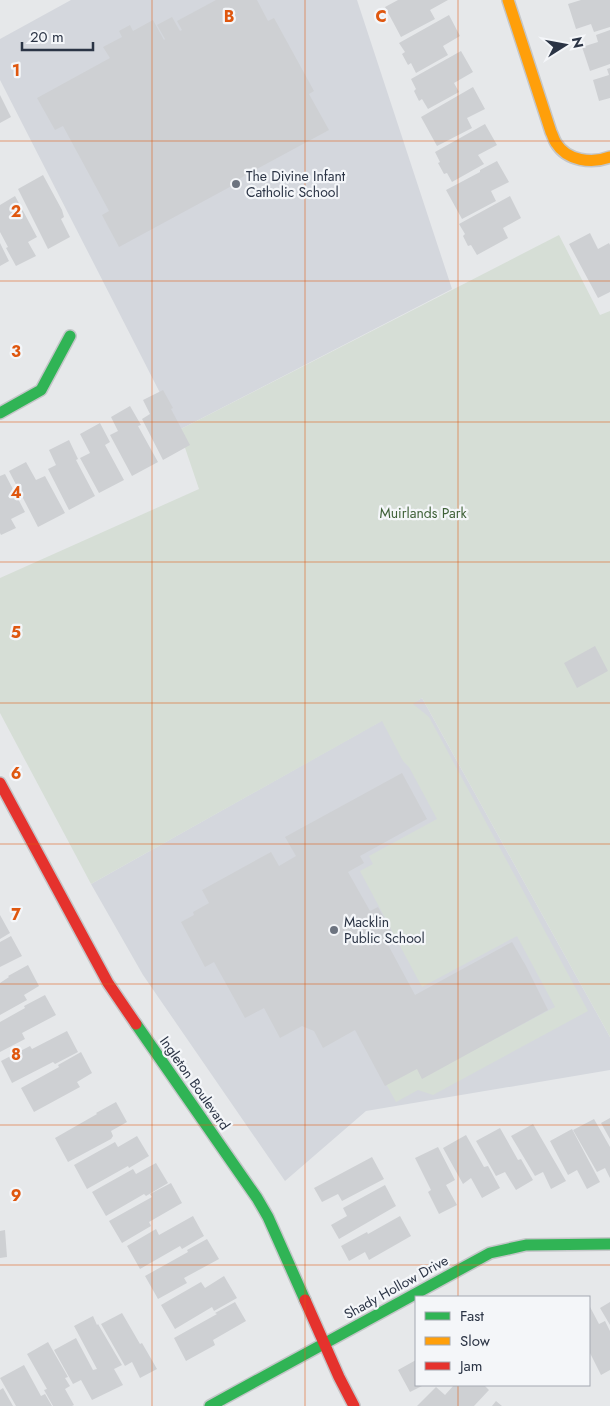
<svg xmlns="http://www.w3.org/2000/svg" width="610" height="1406" viewBox="0 0 610 1406" font-family="Jost,sans-serif">
  <style>
    .built { fill: #d4d7dd }
    .green { fill: #d6ded6 }
    .building { fill: #ced0d3 }
    .lines { fill: none; stroke-linecap: round; stroke-linejoin: round }
    .fast-casing { stroke: #c4c6c8; stroke-width: 14 }
    .slow-casing { stroke: #c4c6c8; stroke-width: 14 }
    .jam-casing { stroke: #c4c6c8; stroke-width: 14 }
    .fast { stroke: #30b455; stroke-width: 11 }
    .slow { stroke: #ff9f0a; stroke-width: 11 }
    .jam { stroke: #e5322d; stroke-width: 11 }
    .grid { fill: none; stroke: #df570f; stroke-width: 1; stroke-opacity: 0.55 }
    .poi-dot { fill: #6c737f; stroke: #f4f6f9; stroke-width: 2 }
    .labels { text-anchor: middle; stroke-width: 4.5; stroke-linejoin: round; paint-order: stroke }
    .poi-label { font-size: 14px; fill: #2b3445; stroke: #f4f6f9; text-anchor: start }
    .park-label { font-size: 14px; fill: #3f6138; stroke: #f4f6f9 }
    .street-label { font-size: 14px; fill: #2b3445; stroke: #f4f6f9 }
    .grid-label { font-size: 16px; text-anchor: middle; font-weight: bold; fill: #df570f; stroke: #f4f6f9; stroke-width: 4.5; stroke-linejoin: round; paint-order: stroke }
  </style>
  <rect width="100%" height="100%" fill="#e6e8ea"/>
  <path class="built" d="M71 0H357L452 289 179 430 0 80V39Z
    M422 698 610 1037V1070L366 1111 285 1181 143 975 91 884Z"/>
  <path class="green" d="M559 235 600 315 610 311V1037L422 698 413 704 429 717 588 1011 433 1095 418 1090 396 1102 386 1084 437 1057 442 1067 555 1007 517 936 422 987 360 871 373 864 369 856 437 819 409 767 403 761 382 721 91 884 0 713V578L199 489 179 430Z"/>
  <path class="building" d="M216 0H257L268 21 274 18 314 91 309 94 329 130 253 171 254 173 251 175 250 172 238 180 239 182 119 247 102 215 109 211 63 126 55 130 37 98 110 58 103 47 122 37 119 31 130 25 133 31 153 20 164 40 165 39 157 25 172 17 180 31 182 30 177 21Z
    M398 0H448L430 10 435 19 401 37 385 7Z
    M581 0H610V27L594 32 591 24 576 29 568 4Z
    M449 15 460 36 443 46 448 55 416 73 411 63 408 65 402 54 405 52 399 43Z
    M610 30V64L590 71 582 47 598 42 596 35Z
    M461 51 473 72 454 83 459 92 428 109 422 99 419 101 414 91 416 89 411 79Z
    M610 68V98L599 101 593 80 609 75 607 69Z
    M473 87 485 109 467 118 472 128 437 146 421 117Z
    M0 95 11 117 0 123Z
    M485 124 497 145 478 155 484 164 452 182 447 173 444 174 438 163 440 162 435 152Z
    M497 161 509 182 491 191 496 201 462 219 446 190 480 172V170Z
    M43 175 62 210 64 217 61 219 70 237 48 249 18 189Z
    M15 196 37 237 28 242 36 256 16 266 6 248 8 247 0 232V205Z
    M510 196 521 218 503 228 508 238 477 255 471 245 468 246 463 236 465 234 459 224Z
    M590 233 598 249 609 243 610 245V292L598 298 569 244Z
    M0 243 9 261 0 266Z
    M163 390 173 408 171 409 190 445 163 460 142 419 150 414 143 400Z
    M130 406 141 425 138 426 158 462 132 476 110 435 118 431 111 417Z
    M100 423 110 442 105 445 124 480 99 493 80 458 90 453 80 434Z
    M69 440 78 459 76 460 95 496 69 510 48 469 56 465 49 450Z
    M26 462 36 480 45 476 65 513 38 527 9 471Z
    M5 474 25 512 11 519 16 528 1 535 0 533V476Z
    M595 646 608 671 577 688 564 663Z
    M402 773 427 819 360 856 364 863 348 872 370 911 378 907 394 936 386 941 415 995 512 942 526 966 548 1010 422 1079 417 1069 385 1086 355 1030 323 1048 314 1031 302 1026 280 1038 264 1008 245 1018 214 962 205 967 181 922 194 915 193 912 209 903 202 890 271 852 279 866 296 856 285 837Z
    M0 915 10 933 0 939Z
    M11 936 22 956 0 967V942Z
    M28 965 39 986 24 995 27 1000 0 1015V983L9 977 8 976Z
    M45 995 56 1015 22 1033 25 1039 0 1052V1022L25 1008 24 1006Z
    M67 1031 78 1052 55 1064 53 1062 12 1083 1 1061 30 1046 32 1049Z
    M81 1052 92 1073 77 1082 80 1087 34 1112 21 1088 59 1067 58 1065Z
    M116 1102 127 1122 111 1131 113 1136 111 1139 68 1162 55 1138 97 1114 96 1113Z
    M610 1118V1139L601 1123Z
    M594 1119 610 1147V1178L605 1168 597 1172 573 1130Z
    M533 1124 566 1181 551 1189 543 1172 535 1176 511 1136Z
    M500 1128 518 1160 521 1159 533 1180 516 1190 505 1172 496 1176 476 1141Z
    M572 1129 600 1182 587 1189 577 1170 568 1175 550 1141Z
    M466 1135 484 1167 488 1166 500 1188 482 1198 471 1178 463 1184 443 1148Z
    M137 1136 149 1156 129 1168 128 1166 87 1189 74 1165 115 1142 118 1147Z
    M438 1147 455 1180 446 1185 457 1205 439 1214 428 1192 431 1190 415 1158Z
    M372 1157 384 1179 342 1201 338 1194 322 1202 314 1188Z
    M156 1163 168 1183 146 1196 144 1194 106 1216 92 1192 133 1169 136 1174Z
    M171 1183 182 1203 149 1222 151 1226 122 1243 109 1221 152 1197 150 1194Z
    M385 1185 396 1206 339 1239 331 1225 347 1216 343 1208Z
    M193 1216 204 1236 182 1249 180 1246 140 1269 127 1246 156 1229 159 1235Z
    M400 1216 411 1236 369 1260 365 1252 349 1261 341 1246 367 1232 368 1234Z
    M5 1230 7 1257 0 1258V1231Z
    M207 1239 219 1259 184 1278 187 1283 158 1299 145 1276 188 1252 187 1250Z
    M224 1276 237 1298 214 1311 212 1307 175 1329 161 1305 201 1282 205 1288Z
    M235 1302 246 1321 213 1340 215 1345 186 1361 174 1338 217 1314 215 1313Z
    M610 1302V1325L600 1308Z
    M589 1305 599 1324 605 1321 610 1331V1370L601 1375 589 1351Z
    M122 1313 140 1344 142 1343 157 1369 140 1378 132 1362 125 1366 101 1324Z
    M93 1316 97 1325 98 1324 122 1365 114 1369 123 1385 92 1400 81 1380 73 1384 54 1350 76 1338 93 1370 97 1369 74 1326Z
    M48 1342 68 1377 65 1378 70 1386 65 1389 74 1405 72 1406H53L44 1390 47 1389 27 1354Z
    M416 1360V1385H424L410 1392 398 1370Z
    M24 1365 41 1396 45 1394 52 1406H16L0 1378Z
    M454 1385H484L489 1390 474 1406H417L436 1387 445 1395Z
    M3 1388 13 1406H0V1390Z
    M496 1401 502 1406H492Z"/>
  <g class="lines">
    <g class="fast-casing">
      <path id="fast" d="M0 413 41 390 70 336
        M136 1024 257 1198 268 1217 305 1300
        M210 1406 490 1253 526 1245 610 1244"/>
    </g>
    <g class="slow-casing">
      <path id="slow" d="M508 0 551 132C553 136 554 140 556 143 567 161 592 164 610 157"/>
    </g>
    <g class="jam-casing">
      <path id="jam" d="M0 783 108 983 136 1024
        M305 1300 339 1377 354 1406"/>
    </g>
    <use href="#fast" class="fast"/>
    <use href="#slow" class="slow"/>
    <use href="#jam" class="jam"/>
  </g>
  <path class="grid" d="M152 0V1406M305 0V1406M458 0V1297M0 141H610M0 281H610M0 422H610M0 562H610M0 703H610M0 844H610M0 984H610M0 1125H610M0 1265H610M458 1385V1406"/>
  <g class="poi-dot">
    <circle cx="236" cy="184" r="5"/>
    <circle cx="334" cy="930" r="5"/>
  </g>
  <g class="labels">
    <g class="poi-label">
      <text x="246" y="181">The Divine Infant<tspan x="246" dy="16">Catholic School</tspan></text>
      <text x="344" y="927">Macklin<tspan x="344" dy="16">Public School</tspan></text>
    </g>
    <g class="park-label">
      <text x="423" y="518">Muirlands Park</text>
    </g>
    <g class="street-label">
      <text transform="translate(195 1083) rotate(55)" y="5">Ingleton Boulevard</text>
      <text transform="translate(396 1287) rotate(-29)" y="5">Shady Hollow Drive</text>
    </g>
  </g>
  <g class="grid-label">
    <text x="229" y="22">B</text>
    <text x="381" y="22">C</text>
    <text x="16" y="76">1</text>
    <text x="16" y="217">2</text>
    <text x="16" y="357">3</text>
    <text x="16" y="498">4</text>
    <text x="16" y="638">5</text>
    <text x="16" y="779">6</text>
    <text x="16" y="920">7</text>
    <text x="16" y="1060">8</text>
    <text x="16" y="1201">9</text>
  </g>
  <rect x="415" y="1296" width="175" height="90" fill="#f4f6f9" stroke="#a4a8b1"/>
  <rect x="425" y="1312" width="25" height="8" fill="#30b455" stroke="#a4a8b1"/>
  <text x="460" y="1321" font-size="15" fill="#2b3445">Fast</text>
  <rect x="425" y="1337" width="25" height="8" fill="#ff9f0a" stroke="#a4a8b1"/>
  <text x="460" y="1346" font-size="15" fill="#2b3445">Slow</text>
  <rect x="425" y="1362" width="25" height="8" fill="#e5322d" stroke="#a4a8b1"/>
  <text x="460" y="1371" font-size="15" fill="#2b3445">Jam</text>
  <g transform="translate(565 45) rotate(79)" stroke="#f4f6f9" stroke-width="4" paint-order="stroke">
  <path d="M0-4L9 19L0 12L-9 19Z" fill="#2b3445"/>
  <text y="-8" font-size="14" font-weight="bold" text-anchor="middle" fill="#2b3445">N</text>
  </g>
  <path d="M22 42v8h71v-8" fill="none" stroke="#2b3445" stroke-width="2.5"/>
  <text x="30" y="42" font-size="15" fill="#2b3445" stroke="#f4f6f9" stroke-width="4" paint-order="stroke">20 m</text>
</svg>
